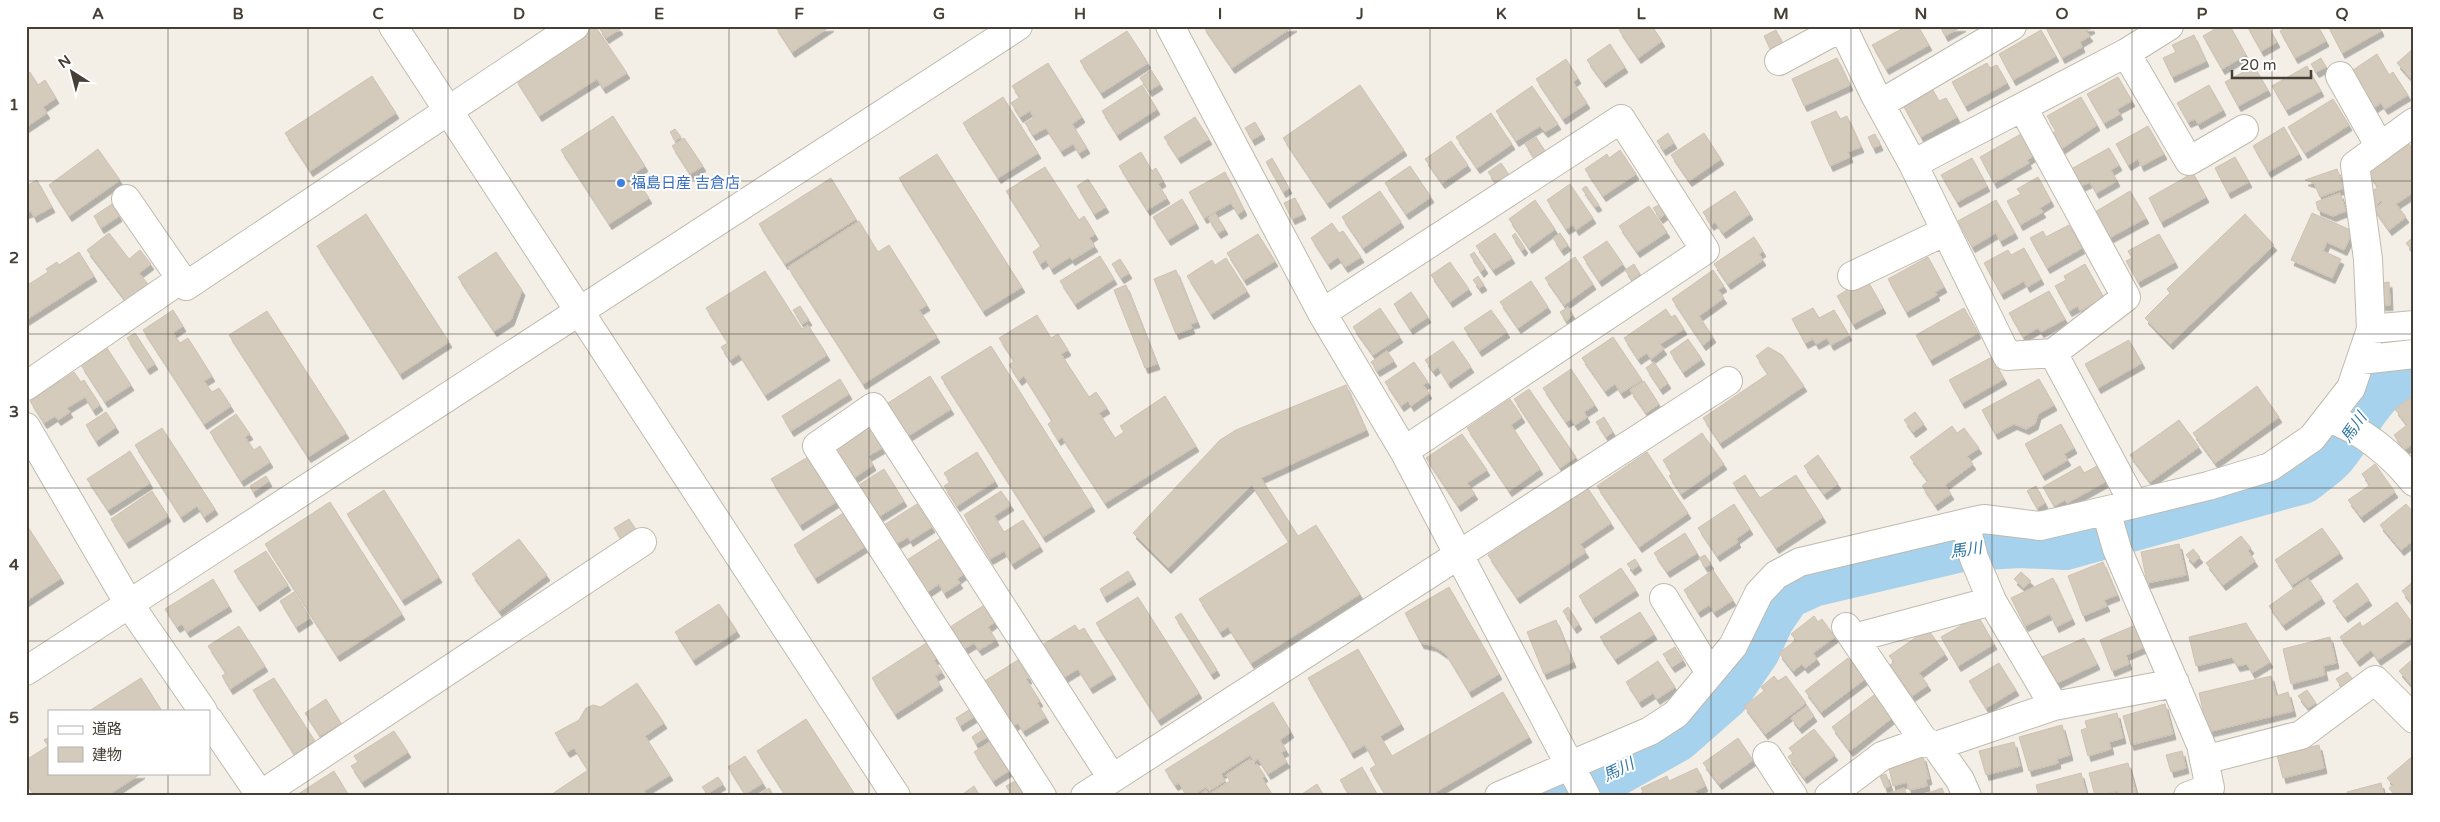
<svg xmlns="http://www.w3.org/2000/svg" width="2440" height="822" viewBox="0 0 2440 822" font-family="'Varela Round','Noto Sans JP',sans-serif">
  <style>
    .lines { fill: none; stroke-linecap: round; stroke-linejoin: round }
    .river { stroke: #a6d2ed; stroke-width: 48 }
    .building { fill: #d4cbbd; stroke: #cfc2b1; filter: url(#shadow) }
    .minor-casing { stroke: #c1baad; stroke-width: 30 }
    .tertiary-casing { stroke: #c1baad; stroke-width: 30 }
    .minor { stroke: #fff; stroke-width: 28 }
    .tertiary { stroke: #fff; stroke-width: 28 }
    .grid { fill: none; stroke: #463f36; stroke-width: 1; stroke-opacity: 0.55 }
    .shop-dot { fill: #3f7fe0; stroke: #fff; stroke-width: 2 }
    .labels { text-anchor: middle; stroke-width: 4; stroke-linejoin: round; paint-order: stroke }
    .shop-label { font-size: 15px; fill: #366cbe; stroke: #fff; text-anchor: start }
    .water-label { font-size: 16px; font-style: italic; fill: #3278a5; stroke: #fff }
    .neatline { fill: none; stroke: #463f36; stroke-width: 2 }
    .grid-label { font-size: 16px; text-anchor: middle; font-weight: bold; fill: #463f36 }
  </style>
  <defs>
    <filter id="shadow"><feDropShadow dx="3" dy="5.5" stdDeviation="0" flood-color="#0004"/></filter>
  </defs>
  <rect width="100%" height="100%" fill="#f3efe7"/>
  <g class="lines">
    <path class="river" d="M1554 796 1611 775 1677 738 1726 695 1756 651 1770 620 1787 595 1813 583 1966 547 2020 544 2065 546 2303 480C2313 472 2325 464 2333 455 2358 425 2372 382 2414 372"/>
  </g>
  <path class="building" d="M595 26 627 73 603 88 597 79 539 116 515 78Z
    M601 26H618L620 29 606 38 599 28Z
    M775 26H831L792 52Z
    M1203 26H1294L1232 68Z
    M1626 26H1652L1662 41 1638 58 1619 30Z
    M1907 26H1918L1929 45 1886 69 1872 45Z
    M1940 26H1963L1945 36Z
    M2050 26H2091L2092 28 2086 31 2090 36 2080 42 2082 47 2062 58 2046 28Z
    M2220 26H2230L2246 55 2222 69 2203 36Z
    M2247 26H2268L2277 42 2261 51Z
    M2289 26H2318L2326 41 2295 58 2280 31Z
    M2328 26H2379L2381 31 2342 53Z
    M1776 30 1784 47 1772 53 1764 36Z
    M2041 30 2056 56 2013 80 1999 54Z
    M1127 31 1148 63 1101 93 1080 61Z
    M2194 35 2206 61 2172 77 2163 58 2176 52 2172 45Z
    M1610 44 1625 67 1603 82 1587 60Z
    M2414 48V82L2397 63Z
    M2377 54 2389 75 2393 72 2408 95 2385 109 2381 103 2373 108 2350 72Z
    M1837 58 1850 85 1804 106 1792 79Z
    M2321 58 2326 67 2316 72 2311 64Z
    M1566 59 1578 78 1573 82 1587 103 1563 119 1536 79Z
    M1048 63 1082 117 1072 124 1087 148 1079 153 1073 144 1061 151 1046 128 1033 135 1025 123 1034 118 1030 111 1020 117 1011 103 1020 97 1012 86Z
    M1987 63 1990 68 1997 65 2007 83 1965 106 1952 82Z
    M2254 66 2268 90 2238 106 2225 82Z
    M2307 66 2321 91 2286 110 2272 86Z
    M1151 70 1160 84 1149 91 1140 78Z
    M30 72 38 85 45 80 56 98 43 107 47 113 26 127V74Z
    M372 76 396 113 310 171 285 133Z
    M2118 77 2132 101 2117 109 2120 114 2104 123 2087 94Z
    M1142 85 1157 109 1117 135 1102 111Z
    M1360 85 1404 150 1327 203 1283 138Z
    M2209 85 2223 110 2198 124 2195 119 2188 122 2177 103Z
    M1532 86 1558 124 1545 132 1540 126 1516 141 1496 111Z
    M1933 90 1939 101 1946 98 1957 117 1921 137 1904 107Z
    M1003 97 1038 153 998 178 963 123Z
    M2081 97 2097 125 2061 149 2053 133 2056 131 2047 116Z
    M2333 99 2349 125 2305 153 2288 127Z
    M1836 111 1840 119 1847 116 1861 147 1848 152 1850 157 1830 166 1811 122Z
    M1491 113 1512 144 1477 168 1456 137Z
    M613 116 645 166 633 174 649 198 609 224 561 150Z
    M1195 117 1209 139 1178 158 1164 137Z
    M1255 122 1262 134 1252 140 1245 128Z
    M2148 126 2164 154 2141 166 2138 159 2128 165 2116 144Z
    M2284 127 2299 154 2268 172 2253 146Z
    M675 129 681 137 675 141 670 132Z
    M1668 133 1674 143 1663 150 1657 141Z
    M1704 133 1721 159 1689 181 1671 155Z
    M1875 134 1880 145 1873 148 1868 137Z
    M2021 134 2033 156 2027 160 2029 163 1994 183 1980 157Z
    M1536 137 1545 151 1534 158 1525 144Z
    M684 138 703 166 690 174 672 146Z
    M1451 141 1468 165 1442 183 1425 159Z
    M2409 144 2414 150V192L2396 204 2406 217 2389 230 2374 209 2382 203 2381 201 2376 205 2368 194 2378 187 2368 173Z
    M2109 148 2119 165 2111 170 2117 181 2096 193 2090 182 2081 186 2071 169Z
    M98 149 120 180 69 216 49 185Z
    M1620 150 1636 174 1603 196 1585 169 1607 154 1609 158Z
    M1141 152 1152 171 1156 168 1163 181 1158 184 1167 198 1147 210 1119 166Z
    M937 154 1022 287 983 311 899 178Z
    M2235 157 2249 182 2228 193 2215 168Z
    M1272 158 1289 188 1283 192 1266 162Z
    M1972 158 1987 186 1957 202 1941 175Z
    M1501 163 1510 176 1497 185 1488 172Z
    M1410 166 1431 197 1406 214 1385 183Z
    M1045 167 1079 220 1084 216 1095 234 1089 238 1095 246 1072 260 1070 257 1051 269 1046 260 1040 264 1033 252 1041 246 1006 191Z
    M2337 169 2344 188 2320 197 2314 183 2305 180Z
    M1225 172 1244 210 1238 214 1231 203 1204 218 1189 192Z
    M2193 173 2206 197 2161 222 2149 198Z
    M2038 177 2051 201 2040 208 2043 212 2020 225 2007 201 2021 194 2017 189Z
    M831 178 856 219 785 264 759 224Z
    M1088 179 1106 207 1094 214 1077 186Z
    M37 180 52 207 34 217 31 211 26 213V186Z
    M1570 184 1593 218 1576 230 1573 225 1566 229 1547 200Z
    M1586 186 1599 205 1595 207 1582 189Z
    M1380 191 1401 222 1363 248 1342 217Z
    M1735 191 1750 214 1723 233 1715 222 1711 225 1703 212Z
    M2130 191 2146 218 2109 238 2095 212Z
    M2340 193 2346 211 2333 216 2318 210 2316 202Z
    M1295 198 1303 214 1292 219 1284 203Z
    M1182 199 1196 223 1168 240 1153 217Z
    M1535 200 1555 229 1529 248 1509 219Z
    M1996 200 2015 233 2000 241 1996 233 1972 247 1958 221Z
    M112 204 119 216 101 228 94 216Z
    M1659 205 1665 214 1660 218 1653 208Z
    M1649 206 1667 232 1637 252 1619 226Z
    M1215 213 1225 229 1218 233 1208 218Z
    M2312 213 2353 231 2344 250 2327 242 2323 251 2341 259 2332 278 2291 260Z
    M366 214 449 342 400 374 317 246Z
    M2245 214 2274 245 2170 344 2145 318 2170 293 2167 289Z
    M859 221 878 252 889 245 927 305 919 310 937 337 863 384 788 267Z
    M1332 223 1339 233 1343 231 1361 257 1345 267 1338 257 1328 264 1311 238Z
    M2069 225 2082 248 2047 268 2030 238 2043 231 2046 237Z
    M109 233 129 259 140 250 151 264 139 273 148 284 126 301 87 250Z
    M1495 233 1512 258 1493 270 1476 246Z
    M1515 233 1525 248 1522 251 1512 236Z
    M1560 233 1568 245 1561 250 1553 238Z
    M1258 234 1275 261 1244 280 1227 253Z
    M2159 234 2175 262 2138 282 2126 261 2132 258 2128 251Z
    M1754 237 1763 251 1759 254 1763 260 1728 284 1714 264Z
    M2414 237V251L2413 252 2406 243Z
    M1607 241 1623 264 1599 281 1583 257Z
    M2024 248 2041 279 2027 287 2024 281 2001 294 1984 263 2008 250 2011 255Z
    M79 252 94 276 26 320V286L48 272 46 269 57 262 59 265Z
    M496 252 522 290 511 320 494 331 458 277Z
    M1474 252 1485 268 1481 272 1470 255Z
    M1100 256 1114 279 1075 304 1060 281Z
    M1575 257 1593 284 1564 305 1545 278Z
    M1928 257 1944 287 1935 292 1937 295 1906 312 1888 279Z
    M1226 258 1247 291 1211 314 1187 276 1212 260 1215 265Z
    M1120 259 1129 273 1121 278 1112 264Z
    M1450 262 1469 289 1450 302 1431 275Z
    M1634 264 1640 274 1632 280 1625 270Z
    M2085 264 2104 298 2080 311 2078 306 2069 311 2055 286 2066 280 2064 276Z
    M1176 270 1197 322 1190 324 1192 328 1176 334 1154 279Z
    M1713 270 1724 286 1718 290 1724 298 1699 316 1713 337 1703 345 1672 299Z
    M765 271 802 329 808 325 827 355 765 395 739 354 730 360 721 347 728 343 706 308Z
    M1478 276 1484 285 1479 288 1473 280Z
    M1531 281 1548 307 1518 328 1500 302Z
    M2389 282 2390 305H2382L2380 283Z
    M1869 283 1883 308 1853 324 1837 296 1854 286 1856 291Z
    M1126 285 1157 364 1145 368 1114 290Z
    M2049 291 2065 319 2041 332 2038 328 2023 337 2009 313Z
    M1411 292 1428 317 1410 329 1394 304Z
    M800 306 809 320 802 324 793 310Z
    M1568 307 1573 315 1566 321 1560 312Z
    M1380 308 1400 337 1373 355 1353 327Z
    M1813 308 1819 318 1834 310 1849 335 1831 345 1827 338 1816 344 1813 339 1805 343 1792 319Z
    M1964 308 1978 333 1930 360 1916 335Z
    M1666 309 1671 317 1675 315 1684 329 1660 344 1664 349 1651 359 1647 353 1638 359 1624 338Z
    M173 310 183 326 173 333 180 343 188 338 212 376 204 381 212 392 219 388 231 406 204 424 143 330Z
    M1491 310 1507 332 1479 351 1464 328Z
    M267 311 346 433 308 457 229 335Z
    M1037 315 1051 338 1058 334 1068 350 1061 354 1089 397 1096 392 1107 408 1099 413 1115 438 1124 432 1120 426 1165 396 1196 446 1105 503 1062 437 1058 440 1048 424 1052 421 1024 376 1019 380 1009 365 1014 361 999 338Z
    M135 333 155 364 147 369 127 338Z
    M1613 337 1642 380 1621 393 1615 384 1605 391 1582 358Z
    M1688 339 1702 359 1683 372 1670 352Z
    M2129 340 2142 363 2098 388 2085 364Z
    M1453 341 1471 367 1448 383 1438 367 1433 371 1425 360Z
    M991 346 1092 506 1043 537 941 377Z
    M1768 347 1782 355 1804 386 1720 443 1703 418 1768 374 1756 356Z
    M107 348 131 385 105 402 81 365Z
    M1387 351 1394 361 1377 371 1371 362Z
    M1992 357 2004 379 1962 403 1949 380Z
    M1414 362 1428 382 1423 385 1429 393 1411 406 1408 401 1401 406 1385 382Z
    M1654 362 1668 383 1660 389 1646 368Z
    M1571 369 1595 405 1584 412 1587 417 1575 425 1571 419 1566 422 1543 388Z
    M74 372 81 382 84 380 100 405 93 410 85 397 67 408 70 412 58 420 55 416 44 423 30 401Z
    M930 376 951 409 908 436 888 403Z
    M840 379 849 394 791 431 782 416Z
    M2039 379 2054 405 2038 414 2035 424 2026 429 2014 424 1995 434 1982 410Z
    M1644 381 1659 404 1646 413 1630 390Z
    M1346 385 1366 430 1261 478 1298 536 1316 525 1360 594 1251 663 1228 627 1220 632 1199 599 1289 542 1252 485 1168 568 1133 533 1220 440 1236 430Z
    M2257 386 2279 417 2215 463 2193 433Z
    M1529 389 1576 457 1560 468 1514 399Z
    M2414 395V443L2404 450 2394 435 2407 425 2395 409Z
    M1510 399 1522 417 1511 425 1540 469 1509 491 1467 428Z
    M106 412 116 427 96 441 86 425Z
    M1915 412 1924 424 1913 432 1904 420Z
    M236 414 250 434 245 437 254 450 260 446 270 462 241 481 210 432Z
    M1604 417 1613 432 1606 437 1596 422Z
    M2179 420 2199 447 2150 482 2130 455Z
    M2061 424 2074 448 2064 454 2068 460 2042 475 2025 444Z
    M864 425 868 431 875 426 883 438 878 442 882 448 868 456 873 465 851 480 832 446Z
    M1952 426 1957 433 1964 428 1979 448 1967 456 1973 464 1945 485 1951 494 1935 505 1922 486 1928 481 1910 457Z
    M162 428 215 509 204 517 197 506 181 517 135 445Z
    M1702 433 1724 464 1681 494 1669 476 1672 474 1663 460Z
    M1462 434 1487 470 1467 483 1475 494 1458 506 1426 458Z
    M130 451 150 483 108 510 87 479Z
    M977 452 995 481 957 506 944 486 950 482 944 473Z
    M1647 452 1688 513 1639 547 1597 486Z
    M1818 455 1838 484 1824 494 1804 466Z
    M808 457 836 502 800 525 771 479Z
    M2375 464 2395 492 2361 517 2348 500 2370 485 2362 474Z
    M2080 466 2084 473 2097 466 2105 482 2067 503 2065 500 2054 506 2043 487Z
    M884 469 904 501 875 519 854 488Z
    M1745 475 1760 498 1796 475 1823 517 1776 548 1733 483Z
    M266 476 269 481 253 492 250 486Z
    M2036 486 2045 503 2037 508 2027 491Z
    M1587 487 1611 523 1580 544 1586 552 1517 598 1488 555Z
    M384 490 439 577 402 600 347 514Z
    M152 491 168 516 126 543 111 519Z
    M1001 491 1011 505 994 516 1004 532 1023 520 1040 546 1012 564 1004 551 990 559 964 515Z
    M330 502 402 614 337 656 265 544Z
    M917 504 932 527 910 541 908 537 896 544 884 525Z
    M1734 504 1750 529 1736 539 1738 542 1717 556 1698 528Z
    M2406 504 2414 513V540L2401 550 2380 525Z
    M845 512 866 546 815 578 794 545Z
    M629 519 637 531 622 540 614 528Z
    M26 524 61 578 26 601Z
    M2322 528 2340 553 2292 585 2275 560Z
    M1685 533 1697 553 1667 572 1654 553Z
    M2241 536 2251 548 2248 551 2255 561 2223 585 2206 563Z
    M941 538 964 574 957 579 960 583 944 593 939 584 927 592 907 560Z
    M519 539 547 575 499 611 472 574Z
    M2179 544 2186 575 2147 583 2141 552Z
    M2193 549 2200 557 2193 563 2186 555Z
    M266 551 288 585 257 606 234 571Z
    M1705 555 1711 564 1705 567 1699 558Z
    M1635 559 1639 565 1632 570 1627 564Z
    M2103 562 2117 595 2104 600 2107 606 2083 616 2068 576Z
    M1621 568 1636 590 1593 618 1579 596Z
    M1713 570 1733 600 1714 612 1709 605 1698 612 1684 590Z
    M1128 571 1133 579 1104 597 1100 589Z
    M2021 572 2031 581 2024 588 2014 579Z
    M2053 578 2072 619 2056 627 2050 614 2025 626 2011 598Z
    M2308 578 2322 598 2283 625 2269 606Z
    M213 579 229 606 187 632 182 624 177 627 165 609Z
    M2414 581V606L2402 591Z
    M2357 583 2369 600 2345 617 2333 601Z
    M1449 587 1499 674 1469 692 1446 654 1434 646 1421 643 1405 613Z
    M294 592 310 618 296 627 280 601Z
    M1138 597 1199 693 1158 720 1096 623Z
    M2397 602 2414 625V635L2378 660 2371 650 2357 661 2340 637 2360 622 2362 627Z
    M719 604 737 631 693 660 675 632Z
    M986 604 996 621 988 627 996 640 979 650 974 643 964 649 950 627Z
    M1568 607 1579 624 1574 628 1563 611Z
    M1640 612 1654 634 1615 659 1600 637Z
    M1181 613 1217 670 1211 674 1175 617Z
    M1814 616 1818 622 1822 619 1835 637 1813 653 1817 659 1805 668 1802 664 1793 671 1779 653 1796 640 1791 634Z
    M1978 616 1994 644 1958 666 1941 637Z
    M1556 620 1573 662 1544 674 1527 632Z
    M2246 623 2270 662 2252 673 2247 664 2237 666 2232 657 2196 666 2189 637Z
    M1075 625 1079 631 1084 628 1113 674 1090 688 1078 669 1063 678 1042 645Z
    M2136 625 2145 647 2126 655 2129 664 2112 671 2100 640Z
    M239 626 265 666 230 689 222 676 226 673 208 646Z
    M1928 629 1945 654 1919 673 1928 685 1912 696 1890 665 1894 662 1889 656Z
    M2330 637 2336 663 2323 666 2325 675 2291 684 2283 649Z
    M2084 638 2097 664 2053 685 2040 658Z
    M928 642 938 657 934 660 942 672 935 676 940 685 895 714 872 678Z
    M1675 647 1683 660 1672 667 1663 654Z
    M1358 649 1401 724 1380 736 1392 756 1503 692 1529 737 1429 796H1386L1370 769 1376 765 1365 745 1351 753 1308 678Z
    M1848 658 1865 679 1821 712 1805 691Z
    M2414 658V688L2399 671Z
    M1018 660 1029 678 1026 679 1040 701 1037 703 1046 717 1023 731 1018 723 1011 727 983 682Z
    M1658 661 1675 687 1657 699 1653 693 1639 702 1626 682Z
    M1999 663 2016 690 1986 708 1969 681Z
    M2347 672 2355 682 2344 690 2336 679Z
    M1774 676 1778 681 1786 676 1806 703 1765 734 1744 706 1764 691 1761 687Z
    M2271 676 2276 696 2288 692 2293 711 2208 732 2199 693Z
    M141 678 162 711H89Z
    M274 678 315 741 294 754 253 690Z
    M637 683 664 723 645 736 670 775 644 791 647 796H549L588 770 574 748 567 752 555 733 579 720 586 708 593 705 601 707Z
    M2307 690 2316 703 2308 708 2298 696Z
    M1874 695 1892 718 1850 751 1832 727Z
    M326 699 341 723 320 736 305 713Z
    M1273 702 1291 732 1280 740 1286 750 1281 753 1287 762 1268 774 1258 759 1254 762 1250 755 1221 774 1225 781 1209 791 1206 787 1192 796H1187L1179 783 1175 785 1165 770Z
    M2165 704 2173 734 2131 745 2123 716Z
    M1807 706 1814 716 1799 728 1791 718Z
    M972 708 977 715 960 726 956 718Z
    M2117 713 2123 738 2109 742 2111 749 2088 756 2081 730 2087 728 2085 721Z
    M806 719 856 796H786L757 751Z
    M2062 725 2070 755 2057 759 2058 763 2029 771 2019 737Z
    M1814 729 1835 755 1804 778 1788 757 1793 753 1789 748Z
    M982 730 987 737 976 744 972 737Z
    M394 731 408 752 362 782 351 766 358 762 354 756Z
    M49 737V773H142L107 796H35L26 782V760L48 746 44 740Z
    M1738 738 1753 760 1719 784 1703 763Z
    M991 741 1010 770 993 781 974 752Z
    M2014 742 2020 766 1986 775 1979 751Z
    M2319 745 2324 768 2283 778 2277 755Z
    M2182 751 2186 768 2171 772 2166 755Z
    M2414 755V796H2395L2389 788 2393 785 2387 778Z
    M745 756 763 783 745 794 728 767Z
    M1923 756 1929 779 1926 780 1927 786 1909 790 1907 782 1893 786 1888 764Z
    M1250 759 1254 765 1257 764 1265 776 1262 778 1273 796H1197L1206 790 1209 794 1230 781 1226 775Z
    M2128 763 2137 796H2119L2118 791 2095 796 2089 773Z
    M1362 767 1378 796H1350L1340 780Z
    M1697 768 1705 786 1695 791 1697 796H1636L1643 792 1641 788 1667 776 1669 781Z
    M334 771 348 794 295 796Z
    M2081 773 2087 796H2039L2036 785Z
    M1886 774 1890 786 1885 788 1880 776Z
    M718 777 723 784 707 794 702 787Z
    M1017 780 1027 796H1012L1006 786Z
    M2381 783 2384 796H2348L2347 792Z
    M1317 784 1324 796H1299Z
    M974 786 980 796H960Z
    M769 788 774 796H757Z
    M1904 788 1907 796H1881Z
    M1942 788 1945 796H1920Z"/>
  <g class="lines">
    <g class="minor-casing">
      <path id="minor" d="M1170 26 1322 313 1404 451 1586 796
        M1842 26 1875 95 1913 164 2007 356 2053 353 2134 504
        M2126 53 2189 161 2244 129
        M1779 61 1842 27
        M2340 76 2380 147
        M1880 104 2012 26
        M2023 108 2126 297 2053 353
        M1913 164 2126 53 2169 26
        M126 199 186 286 575 26
        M1852 276 1946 231
        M1322 313 1621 119 1705 250 1404 451
        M2371 329 2414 325
        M2361 360 2414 354
        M26 386 181 279
        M2328 418C2361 429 2393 455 2414 482
        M26 427 129 604 203 711
        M2106 511 2117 549 2201 745 2210 788 2188 796
        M1965 523 1974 558 1992 601 2054 706
        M1664 598 1710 673
        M1846 627 1924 741 1936 746 1960 780 1967 796
        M1854 638 1992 601
        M209 720 261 796
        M1936 746 2054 706 2175 683
        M1767 756 1793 796
        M2204 760 2301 735 2375 680 2414 719
        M259 796 642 542
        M1042 796 817 446 873 407 1112 778
        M1085 796 1728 381
        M1499 796 1650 731 1676 714 1733 646 1759 593 1776 575 1800 562 1965 523 1984 519 2040 526 2134 504 2208 486 2270 467 2312 438 2351 388 2371 329 2368 259 2355 165 2414 122
        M1829 796 1882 756 1924 741"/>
    </g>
    <g class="tertiary-casing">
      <path id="tertiary" d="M393 26 896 796
        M26 671 1018 26"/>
    </g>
    <use href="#minor" class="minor"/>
    <use href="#tertiary" class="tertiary"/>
  </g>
  <path class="grid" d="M168 26V711M308 26V796M448 26V796M589 26V796M729 26V796M869 26V796M1010 26V796M1150 26V796M1290 26V796M1430 26V796M1571 26V796M1711 26V796M1851 26V796M1992 26V796M2132 26V796M2272 26V796M26 181H2414M26 334H2414M26 488H2414M26 641H2414M168 773V796"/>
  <circle class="shop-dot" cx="621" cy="183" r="5"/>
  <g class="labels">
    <g class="shop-label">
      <text x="631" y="188">福島日産 吉倉店</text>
    </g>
    <g class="water-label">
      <text transform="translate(2353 427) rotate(-55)" y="6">馬川</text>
      <text transform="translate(1966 549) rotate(-8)" y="6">馬川</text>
      <text transform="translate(1618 769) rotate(-26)" y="6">馬川</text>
    </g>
  </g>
  <rect width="2440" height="822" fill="none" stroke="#ffffff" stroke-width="55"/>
  <rect x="48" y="710" width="162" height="65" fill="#ffffff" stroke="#b5b2af"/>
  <rect x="58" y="726" width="25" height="8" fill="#ffffff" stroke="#b5b2af"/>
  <text x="92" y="734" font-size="15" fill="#463f36">道路</text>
  <rect x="58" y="747" width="25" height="15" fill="#d4cbbd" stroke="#b5b2af"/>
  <text x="92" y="760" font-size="15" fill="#463f36">建物</text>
  <g transform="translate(72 72) rotate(324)" stroke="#ffffff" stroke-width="4" paint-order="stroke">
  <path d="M0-4L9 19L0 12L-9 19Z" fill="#463f36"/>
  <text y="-8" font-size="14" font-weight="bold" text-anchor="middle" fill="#463f36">N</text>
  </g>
  <path d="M2232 70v8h79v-8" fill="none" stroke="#463f36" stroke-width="2.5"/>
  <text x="2240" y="70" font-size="15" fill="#463f36" stroke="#ffffff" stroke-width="4" paint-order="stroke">20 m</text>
  <rect x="28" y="28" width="2384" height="766" class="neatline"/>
  <g class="grid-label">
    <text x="98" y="19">A</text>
    <text x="238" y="19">B</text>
    <text x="378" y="19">C</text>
    <text x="519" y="19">D</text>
    <text x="659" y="19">E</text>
    <text x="799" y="19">F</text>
    <text x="939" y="19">G</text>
    <text x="1080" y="19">H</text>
    <text x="1220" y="19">I</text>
    <text x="1360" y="19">J</text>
    <text x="1501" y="19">K</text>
    <text x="1641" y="19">L</text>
    <text x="1781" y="19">M</text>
    <text x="1921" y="19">N</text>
    <text x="2062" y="19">O</text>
    <text x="2202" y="19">P</text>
    <text x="2342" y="19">Q</text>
    <text x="14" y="110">1</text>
    <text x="14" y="263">2</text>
    <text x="14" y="417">3</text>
    <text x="14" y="570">4</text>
    <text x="14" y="723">5</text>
  </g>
</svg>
